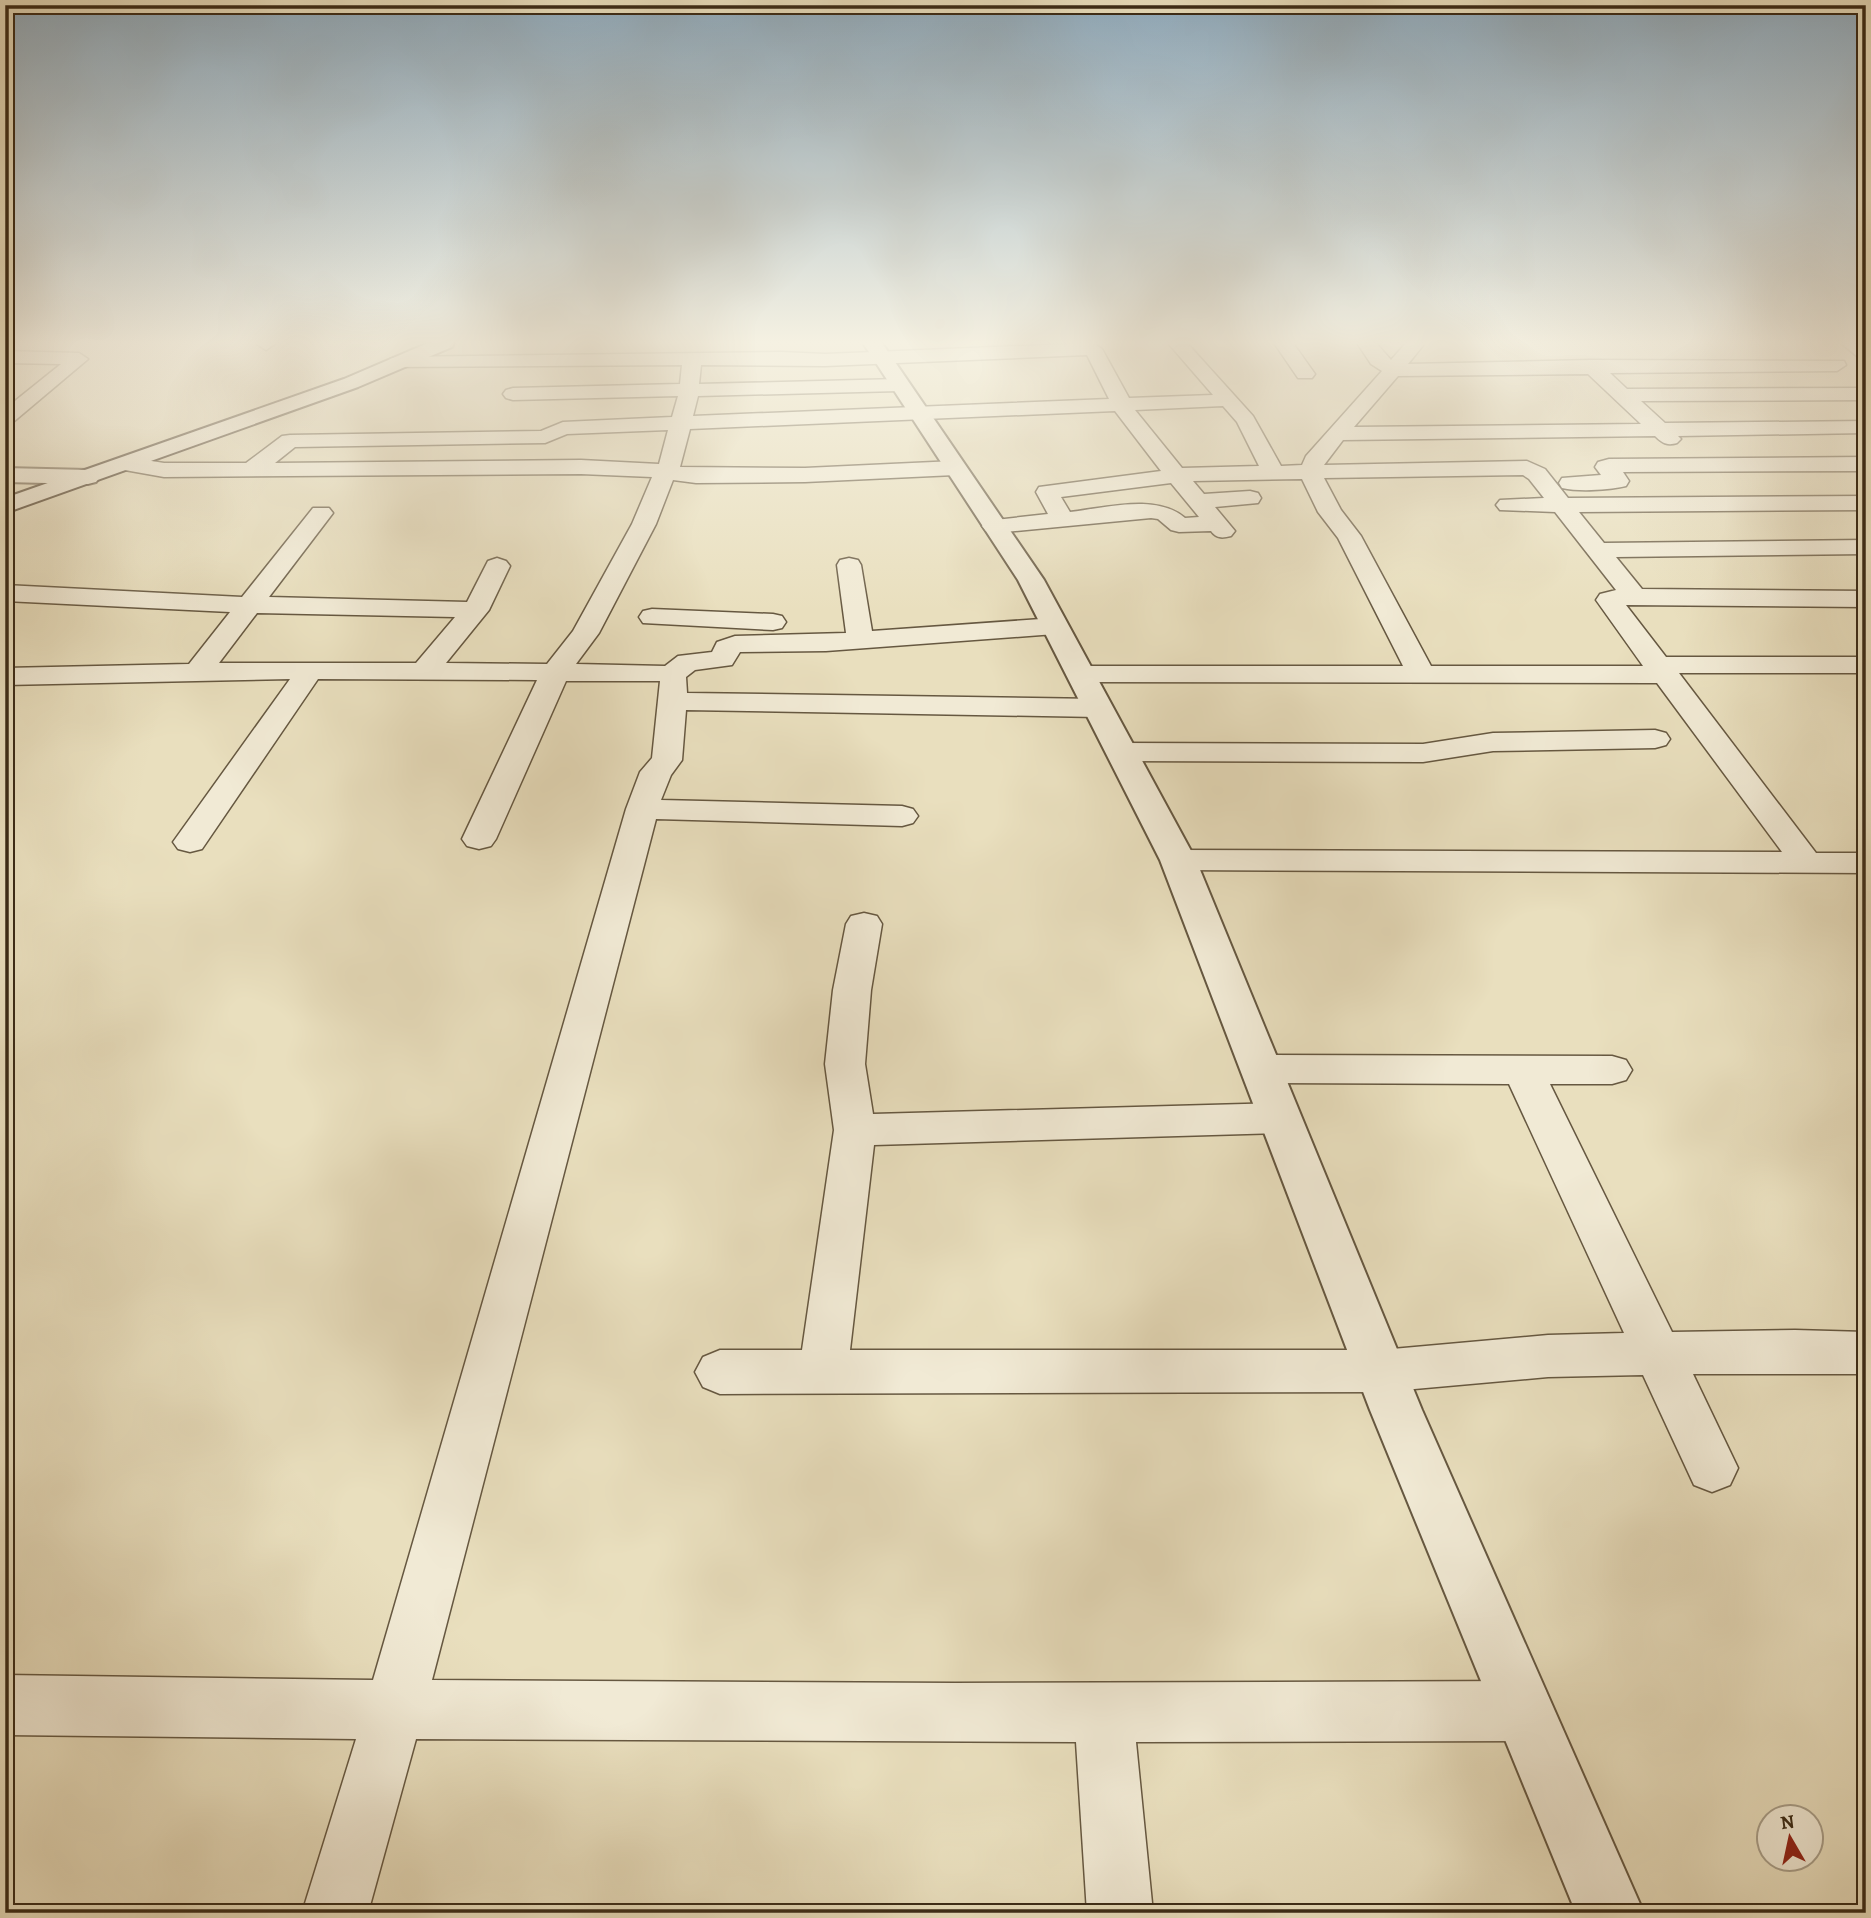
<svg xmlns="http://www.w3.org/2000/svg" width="1871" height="1918" viewBox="0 0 1871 1918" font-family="Alegreya,serif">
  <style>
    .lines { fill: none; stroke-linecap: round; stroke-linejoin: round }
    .minor-casing { stroke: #665841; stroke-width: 3 }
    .tertiary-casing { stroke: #665841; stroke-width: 4 }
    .secondary-casing { stroke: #3b2b17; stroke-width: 4 }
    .minor { fill: #f1ead5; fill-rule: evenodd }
    .tertiary { fill: #f1ead5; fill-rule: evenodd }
    .secondary { fill: #f1ead5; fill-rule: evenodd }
  </style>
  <rect width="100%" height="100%" fill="#e9dfbe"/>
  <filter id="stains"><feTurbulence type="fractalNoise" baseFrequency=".00286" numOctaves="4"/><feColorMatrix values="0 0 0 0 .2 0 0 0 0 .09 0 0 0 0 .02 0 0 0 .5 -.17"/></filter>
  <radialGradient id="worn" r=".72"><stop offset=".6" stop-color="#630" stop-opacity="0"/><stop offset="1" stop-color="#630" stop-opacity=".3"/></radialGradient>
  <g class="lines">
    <g class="minor-casing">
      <path id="minor" d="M276 343 266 350 257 344V343Z
        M1093 343 1102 349 1129 398 1213 395 1168 343H1187L1253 416 1281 466 1302 465 1306 456 1382 371 1371 364 1357 343H1376L1391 360 1406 343H1425L1408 364 1591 360 1844 361 1846 365 1837 371 1610 373 1627 389 1866 388V400L1641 401 1665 423 1866 421V433L1678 436 1681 439 1677 443C1667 446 1662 443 1655 436L1343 440 1324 465 1527 461 1545 469 1568 498 1866 496V510L1579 512 1604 543 1866 540V554L1616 557 1642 589 1866 591V607L1626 605 1666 657H1866V673H1679L1816 853H1866V873L1178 870 1166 867 1161 860 1166 853 1178 850 1782 852 1657 683 1080 682 1070 680 1066 674 1070 668 1080 666H1403L1338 538 1318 512 1302 479 1193 481 1204 494 1250 491 1258 493 1261 498 1258 503 1215 507 1235 531 1231 536C1223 538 1217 539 1211 531L1179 532 1171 530 1158 519 1151 518 994 533 986 531 982 526 986 521 1048 514 1036 492 1039 487 1161 471 1115 411 690 429 680 467 805 468 955 461 963 463 966 468 963 473 955 475 805 482 696 483 673 480 656 524 599 633 576 664 665 666 678 656 712 652 717 642 735 636 846 633 837 565 840 560 849 558 858 560 861 565 872 631 1055 618 1064 620 1068 626 1064 632 1055 634 826 651 740 652 732 665 695 670 686 677 687 693 1098 699 1108 702 1113 708 1108 714 1098 717 686 710 682 760 671 775 661 800 902 806 913 809 918 816 913 823 902 826 656 819 432 1680 955 1683 1524 1681 1545 1690 1554 1711 1545 1732 1524 1741 1136 1742 1153 1913H1087L1076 1742 416 1739 368 1913H302L356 1739 5 1735V1675L373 1680 626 809 640 772 652 758 660 681H566L496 839 491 846 479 849 467 846 462 839 537 680 318 679 202 849 190 852 178 849 173 842 290 679 5 685V668L189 664 230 612 5 601V585L242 597 313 508H329L333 513 269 597 467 602 488 561 497 558 506 561 510 566 489 610 446 663 547 664 573 631 632 524 652 477 581 474 164 477 119 469 116 464 119 459 127 457 164 463H246L282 436 290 435 541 431 563 422 672 417 678 396 513 400 506 398 503 394 506 390 513 388 680 384 682 365 390 367 388 363 390 359 397 357 781 352 825 354ZM1087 355 1109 399 693 416 698 396 899 391 909 385 899 379 699 384 701 365 825 366ZM1588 374 1641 424 1354 427 1398 376ZM1223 406 1237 422 1259 466 1182 468 1135 410ZM668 430 659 464 581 460 275 463 295 447 545 443 567 434ZM1523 475 1529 479 1544 498 1500 500 1496 505 1500 510 1555 512 1616 590 1600 594 1596 600 1643 666H1431L1361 536 1341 510 1324 478ZM1171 483 1199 517 1185 518C1156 493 1106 508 1070 512L1061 497ZM257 613 455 617 416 663H219Z
        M1274 343H1293L1315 374 1312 378H1298Z
        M1841 343 1866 345V360L1859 358Z
        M5 351 79 353 88 359 12 423 5 425V409L61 364 5 363Z
        M1866 457V471L1623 472 1629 481 1626 486C1608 490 1580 492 1562 488L1559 483 1562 478 1601 475 1595 467 1598 462 1609 459Z
        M652 609 773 614 782 616 786 622 782 628 773 630 643 623 639 617 643 611Z
        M1655 730 1666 733 1670 739 1666 745 1655 748 1493 751 1423 762 1121 761 1110 758 1106 752 1110 746 1121 743 1423 744 1493 733Z
        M864 913 877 916 882 924 871 990 865 1064 873 1114 1280 1103 1295 1107 1301 1118 1295 1129 1280 1133 874 1145 850 1350H1381L1548 1335 1624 1333 1509 1084 1261 1083 1247 1079 1241 1069 1247 1059 1261 1055 1612 1056 1626 1060 1632 1070 1626 1080 1612 1084H1550L1672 1332 1795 1330 1866 1332V1374H1693L1738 1468 1730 1485 1712 1492 1694 1485 1643 1375 1548 1377 1381 1392 720 1394 703 1387 695 1372 703 1357 720 1350H802L834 1130 825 1064 833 990 846 924 851 916Z"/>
    </g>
    <g class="tertiary-casing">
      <path id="tertiary" d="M863 343H882L1044 580 1196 860 1422 1410 1644 1913H1576L1370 1410 1160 860 1018 580Z
        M5 468 88 470 96 472 100 477 96 482 88 484 5 482Z"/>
    </g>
    <g class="secondary-casing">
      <path id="secondary" d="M428 343H454L452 347 358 387 5 513V498L344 379Z"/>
    </g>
    <use href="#minor" class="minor"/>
    <use href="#tertiary" class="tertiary"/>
    <use href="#secondary" class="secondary"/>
  </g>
  <linearGradient id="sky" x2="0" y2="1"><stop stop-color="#91adc0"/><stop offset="0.56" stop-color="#f5f1e2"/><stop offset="1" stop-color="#f5f1e2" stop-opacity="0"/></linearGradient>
  <rect width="1871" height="612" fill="url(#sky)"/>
  <rect width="1871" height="1918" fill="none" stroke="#e9dfbe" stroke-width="28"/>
  <rect x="7" y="7" width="1857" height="1904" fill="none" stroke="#3b2b17" stroke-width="3.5"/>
  <rect x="14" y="14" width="1843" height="1890" fill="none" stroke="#3b2b17" stroke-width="2"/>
  <g transform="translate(1790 1838) rotate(351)"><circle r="33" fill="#f1ead5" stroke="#a89e89" stroke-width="2"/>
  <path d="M0-5L12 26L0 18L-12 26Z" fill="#8f2418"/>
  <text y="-10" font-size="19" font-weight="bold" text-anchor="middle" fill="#3b2b17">N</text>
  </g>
  <rect width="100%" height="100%" filter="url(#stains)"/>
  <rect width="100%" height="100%" fill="url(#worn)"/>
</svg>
